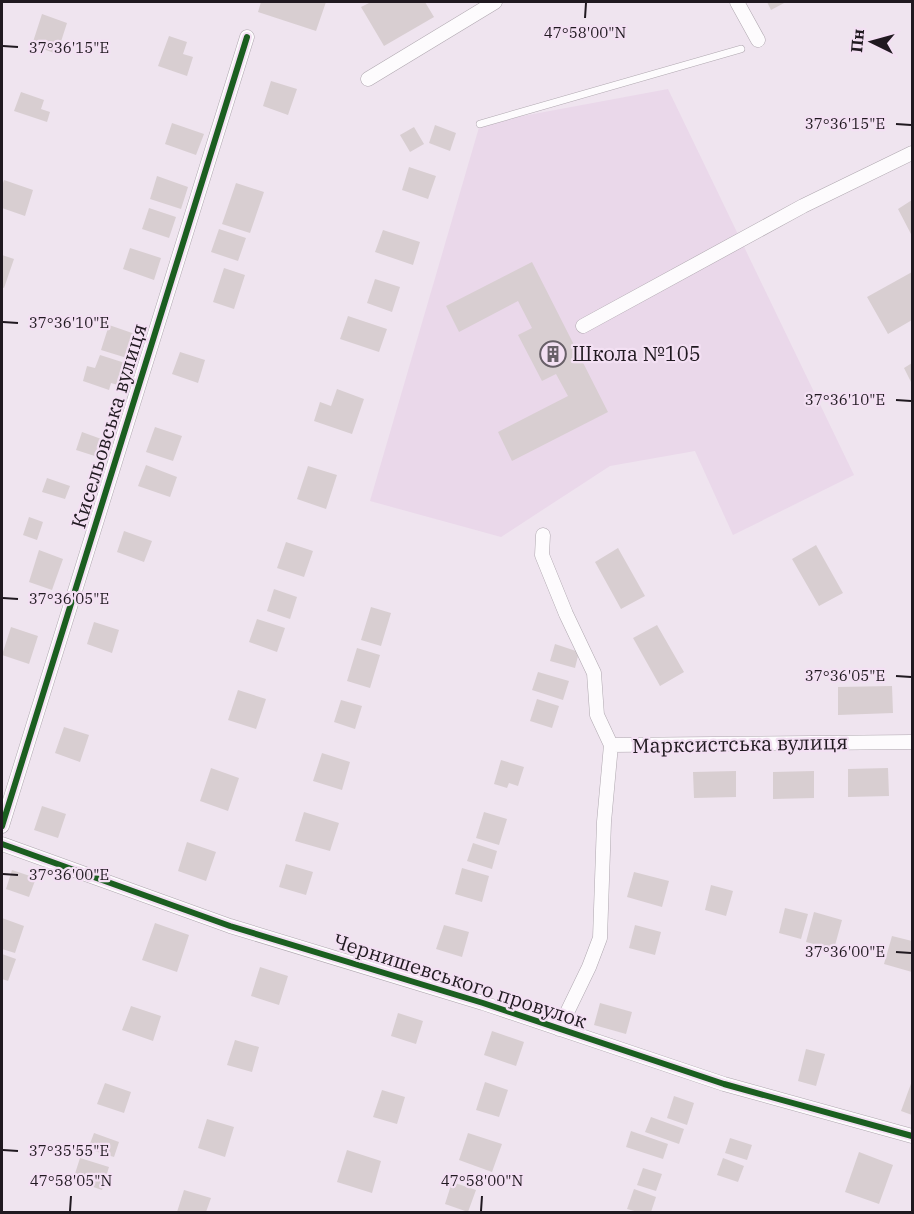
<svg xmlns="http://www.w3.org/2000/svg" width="914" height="1214" viewBox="0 0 914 1214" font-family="'IBM Plex Serif',serif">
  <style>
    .built { fill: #ead8ea }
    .building { fill: #d8ced1 }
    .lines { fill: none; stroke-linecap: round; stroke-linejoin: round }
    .service-casing { stroke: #afa7af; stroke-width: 8 }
    .minor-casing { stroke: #afa7af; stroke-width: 15 }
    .service { stroke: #fdfbfd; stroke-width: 7 }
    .minor { stroke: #fdfbfd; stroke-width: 14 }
    .cycleway-casing { stroke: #f3e0f3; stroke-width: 10 }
    .cycleway { stroke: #1b5e20; stroke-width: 6 }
    .ticks { fill: none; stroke: #201920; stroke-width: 2 }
    .labels { text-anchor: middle; stroke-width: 4.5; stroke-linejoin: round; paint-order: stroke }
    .poi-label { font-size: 20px; fill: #201920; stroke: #f3e0f3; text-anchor: start }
    .street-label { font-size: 20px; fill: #201920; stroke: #f3e0f3 }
    .ticks-label { font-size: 15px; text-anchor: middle; fill: #201920; stroke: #f3e0f3; stroke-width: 4.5; stroke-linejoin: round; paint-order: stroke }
  </style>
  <rect width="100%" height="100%" fill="#efe4ef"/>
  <path class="built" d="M668 89 854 475 733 535 695 451 610 466 501 537 370 501 480 124Z"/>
  <path class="building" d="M261 2H326L316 31 258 12Z
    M371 2H425L434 17 384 46 361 7Z
    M767 2H786L771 10Z
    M42 14 67 23 57 54 32 45Z
    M169 36 187 42 183 54 193 57 187 76 158 66Z
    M271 81 297 89 288 115 263 106Z
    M21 92 44 100 41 109 50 112 47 122 14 111Z
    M172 123 204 134 196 155 165 144Z
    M435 125 456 133 450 151 429 143Z
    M414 127 424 144 410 152 400 135Z
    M409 167 436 176 428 199 402 190Z
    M157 176 188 187 181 209 150 199Z
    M4 180 33 190 25 216 2 208V186Z
    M236 183 264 192 250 233 222 224Z
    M912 200V236L898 209Z
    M149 208 176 217 169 238 142 229Z
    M219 229 246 238 238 261 211 252Z
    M383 230 420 242 413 265 375 252Z
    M130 248 161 258 154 280 123 269Z
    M2 255 14 259 4 288 2 287Z
    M532 262 608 412 512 461 498 432 568 396 556 374 542 381 518 335 532 328 518 301 459 332 446 306Z
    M224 268 245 275 234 309 213 302Z
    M912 272V320L888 334 867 297Z
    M375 279 400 287 392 312 367 303Z
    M348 316 387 329 379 352 340 339Z
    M109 325 135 334 127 358 101 350Z
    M180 352 205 360 198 383 172 374Z
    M100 355 125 363 118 385 111 383 109 390 83 381 87 366 95 368Z
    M912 363V384L904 368Z
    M337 389 364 399 352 434 314 421 320 402 331 406Z
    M155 427 182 436 173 461 146 452Z
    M82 432 104 440 98 457 76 450Z
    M146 465 177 477 170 497 138 486Z
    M308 466 337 475 326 509 297 499Z
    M47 478 70 486 65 499 42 492Z
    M29 517 43 522 37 540 23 535Z
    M124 531 152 541 144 562 117 552Z
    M286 542 313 551 304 577 277 568Z
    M816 545 843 593 819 606 792 559Z
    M618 548 645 596 621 609 595 562Z
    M39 550 63 559 52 590 29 582Z
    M274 589 297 597 290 619 267 611Z
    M371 607 391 613 381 646 361 640Z
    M257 619 285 628 277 652 249 642Z
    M94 622 119 630 112 653 87 644Z
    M657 625 684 672 660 686 633 638Z
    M11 627 38 636 29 664 2 655Z
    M555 644 579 652 575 668 550 661Z
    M357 648 380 655 370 688 347 681Z
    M538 672 569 681 563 700 532 690Z
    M892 686 893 713 838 715V687Z
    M238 690 266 699 256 729 228 720Z
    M537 699 559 706 552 728 530 721Z
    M341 700 362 706 355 729 334 722Z
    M64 727 89 735 80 762 55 753Z
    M322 753 350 762 342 790 313 781Z
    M501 760 524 767 518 786 509 783 507 788 494 784Z
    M211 768 239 778 228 811 200 801Z
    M888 768 889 796 848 797V769Z
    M736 771V797L694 798 693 772Z
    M814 771V798L773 799V772Z
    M42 806 66 814 58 838 34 830Z
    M304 812 339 823 330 851 295 841Z
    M484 812 507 819 499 845 476 838Z
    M187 842 216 852 206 881 178 871Z
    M473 843 497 851 492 869 467 861Z
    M286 864 313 872 306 895 279 887Z
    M462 868 489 876 482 902 455 894Z
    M12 870 36 878 29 897 6 889Z
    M634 872 669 881 662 907 627 897Z
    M711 885 733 891 726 916 705 910Z
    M785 908 808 914 801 939 779 933Z
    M814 912 842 920 834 949 806 942Z
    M2 918 24 926 15 953 2 949Z
    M155 923 189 935 177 972 142 960Z
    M444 925 469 932 462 957 436 949Z
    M635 925 661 932 655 955 629 948Z
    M892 936 912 941V972L884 964Z
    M2 954 16 959 8 981 2 979Z
    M260 967 288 976 279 1005 251 996Z
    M600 1003 632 1012 626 1034 594 1025Z
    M131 1006 161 1016 153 1041 122 1030Z
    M398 1013 423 1021 416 1044 391 1036Z
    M492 1031 524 1042 516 1066 484 1055Z
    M235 1040 259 1047 252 1072 227 1065Z
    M806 1049 825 1054 816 1086 798 1081Z
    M912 1081V1115L901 1111Z
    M485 1082 508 1090 499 1117 476 1110Z
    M105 1083 131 1092 124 1113 97 1104Z
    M382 1090 405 1097 397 1124 373 1117Z
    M674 1096 694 1103 687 1125 667 1118Z
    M651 1117 684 1129 679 1144 645 1132Z
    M207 1119 234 1127 225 1157 198 1148Z
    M631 1131 668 1144 663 1159 626 1147Z
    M94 1133 119 1142 114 1157 88 1149Z
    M468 1133 502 1144 492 1172 459 1160Z
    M730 1138 752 1145 747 1160 725 1153Z
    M347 1150 381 1161 372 1193 337 1182Z
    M859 1152 893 1165 879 1204 845 1192Z
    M80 1158 109 1167 102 1190 73 1180Z
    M723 1158 744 1166 738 1182 717 1175Z
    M643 1168 662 1174 656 1191 637 1185Z
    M452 1182 476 1190 468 1212 445 1204Z
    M634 1189 656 1197 651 1212H638L627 1209Z
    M184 1190 211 1198 206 1212H177Z"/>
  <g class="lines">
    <g class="service-casing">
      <path id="service" d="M480 124 741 49"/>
    </g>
    <g class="minor-casing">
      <path id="minor" d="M737 2 758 40
        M368 79 495 2
        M583 326 803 206 912 153
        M543 535 542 555 566 614 594 673 597 715 611 745
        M611 745 912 742
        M2 826 247 37
        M2 844 230 926 483 1003 724 1084 912 1136
        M559 1029 589 967 600 938 604 822 611 745"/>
    </g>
    <use href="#service" class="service"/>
    <use href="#minor" class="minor"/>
    <g class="cycleway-casing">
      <path id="cycleway" d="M2 826 247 37
        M2 844 230 926 483 1003 724 1084 912 1136"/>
    </g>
    <use href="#cycleway" class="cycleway"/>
  </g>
  <path class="ticks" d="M585 18 586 3M3 46 18 47M896 124 911 125M3 322 18 323M896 400 911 401M3 598 18 599M896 676 911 677M3 874 18 875M896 952 911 953M3 1150 18 1151M70 1211 71 1196M481 1211 482 1196"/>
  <defs>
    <g id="building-ring" transform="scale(1.35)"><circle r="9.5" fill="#f3e0f3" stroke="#686068" stroke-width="1.5"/><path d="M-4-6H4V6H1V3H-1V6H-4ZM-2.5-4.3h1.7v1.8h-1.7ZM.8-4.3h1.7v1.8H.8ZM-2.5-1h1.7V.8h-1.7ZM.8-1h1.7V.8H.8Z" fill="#686068"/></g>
  </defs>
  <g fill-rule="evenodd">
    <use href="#building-ring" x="553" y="354"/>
  </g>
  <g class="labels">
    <g class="poi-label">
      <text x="572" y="361">Школа №105</text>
    </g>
    <g class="street-label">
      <text transform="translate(109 426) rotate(-73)" y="7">Кисельовська вулиця</text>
      <text transform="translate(740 744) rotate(-1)" y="7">Марксистська вулиця</text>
      <text transform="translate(460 981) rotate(18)" y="7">Чернишевського провулок</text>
    </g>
  </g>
  <g class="ticks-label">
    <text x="585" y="38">47°58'00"N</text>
    <text x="69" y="53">37°36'15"E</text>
    <text x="845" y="129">37°36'15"E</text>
    <text x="69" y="328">37°36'10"E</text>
    <text x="845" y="405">37°36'10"E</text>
    <text x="69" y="604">37°36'05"E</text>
    <text x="845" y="681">37°36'05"E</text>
    <text x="69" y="880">37°36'00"E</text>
    <text x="845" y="957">37°36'00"E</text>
    <text x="69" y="1156">37°35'55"E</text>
    <text x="71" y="1186">47°58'05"N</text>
    <text x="482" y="1186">47°58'00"N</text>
  </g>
  <rect width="914" height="1214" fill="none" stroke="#201920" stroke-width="6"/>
  <g transform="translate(872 42) rotate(275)" stroke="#f3e0f3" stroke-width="4.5" paint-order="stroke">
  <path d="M0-4.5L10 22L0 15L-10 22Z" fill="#201920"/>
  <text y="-9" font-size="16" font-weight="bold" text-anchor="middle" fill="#201920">Пн</text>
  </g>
</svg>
